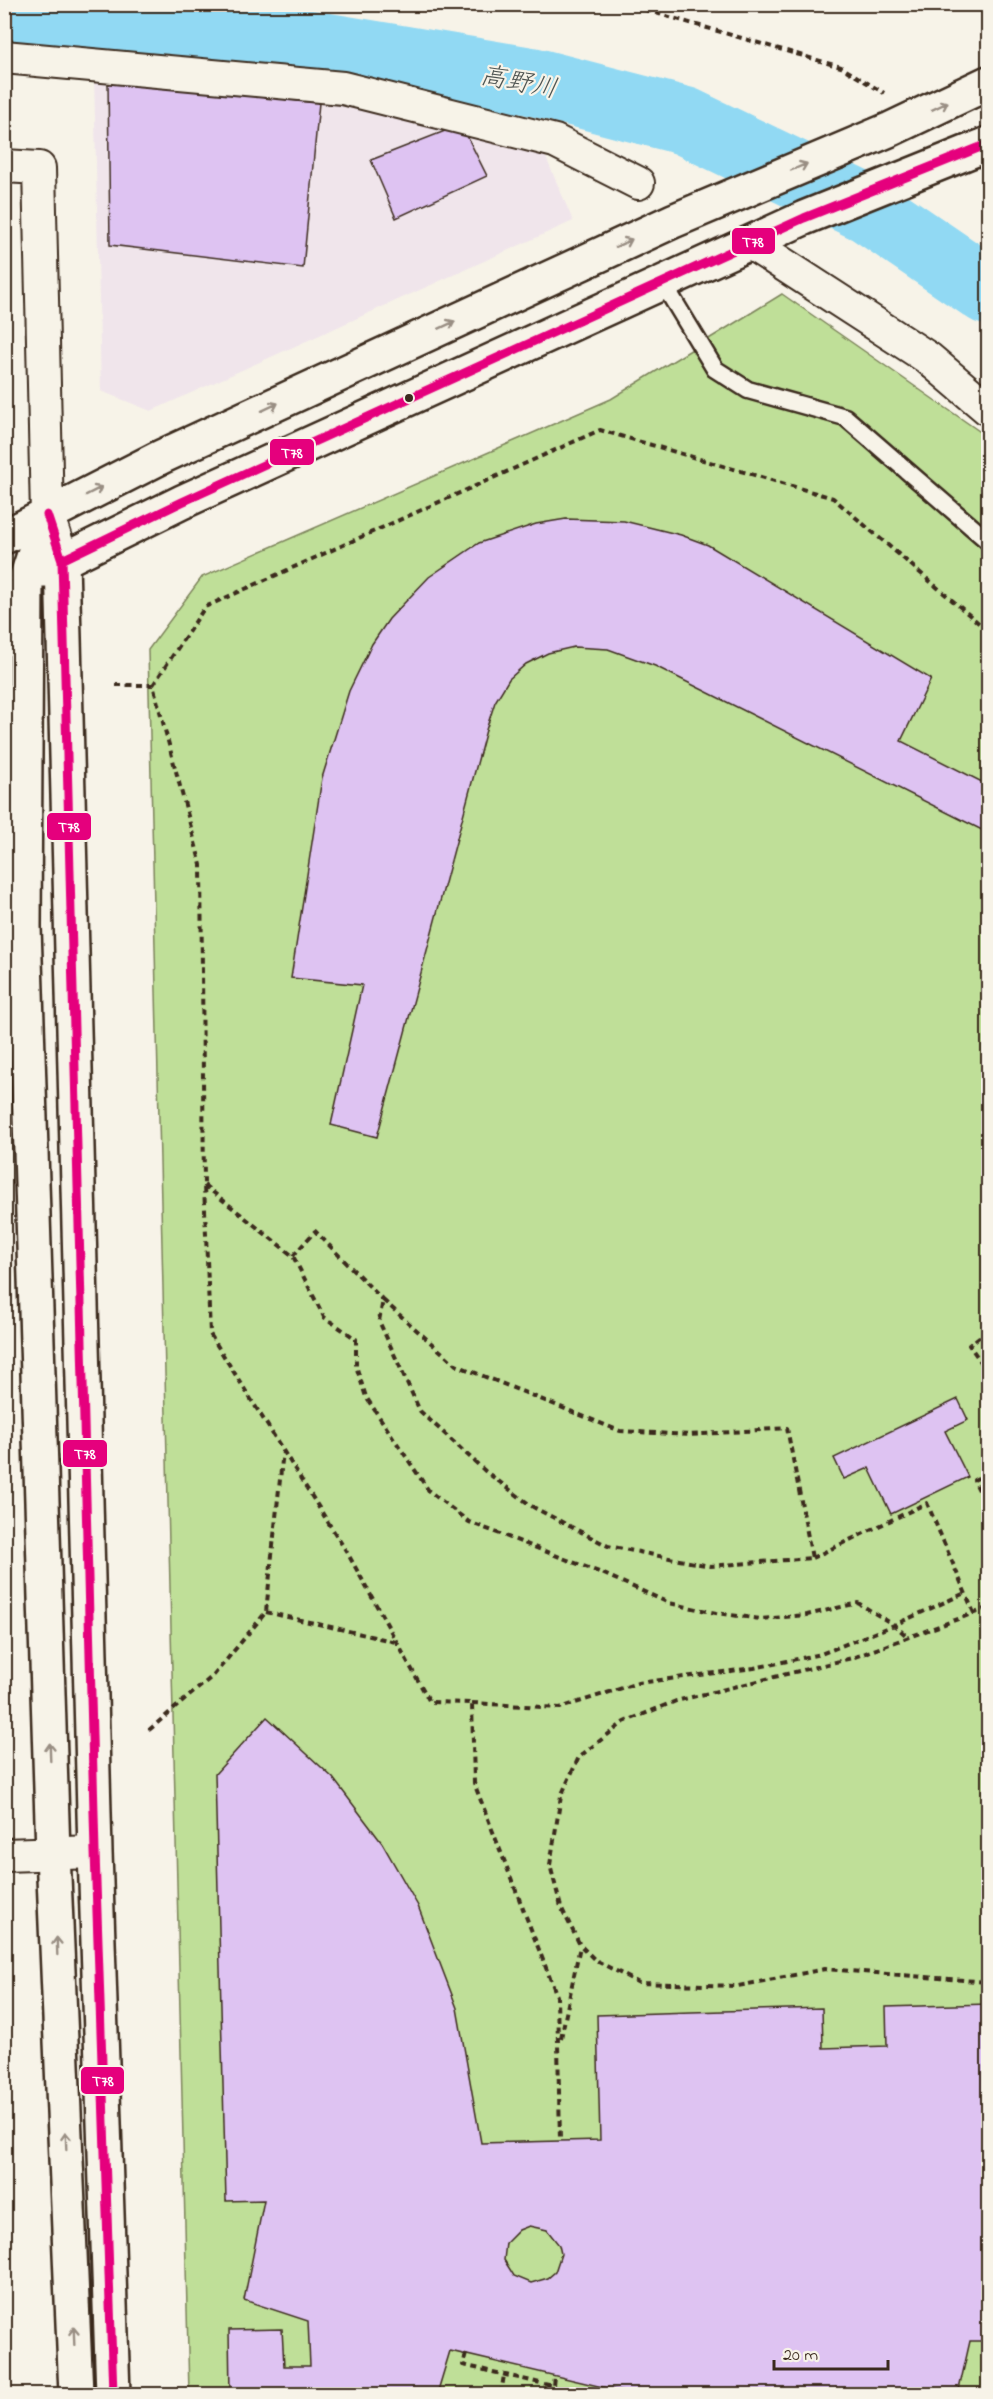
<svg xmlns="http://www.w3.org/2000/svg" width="993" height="2399" viewBox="0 0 993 2399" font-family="'Indie Flower','Klee One',sans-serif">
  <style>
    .built { fill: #f0e5eb }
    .green { fill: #bfdf98; stroke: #7d845b; stroke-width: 1.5 }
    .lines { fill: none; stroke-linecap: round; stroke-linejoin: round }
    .river { stroke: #91d9f3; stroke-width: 68 }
    .building { fill: #dec3f2; stroke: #3b2a1e; stroke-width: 1.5; fill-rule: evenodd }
    .lane-casing { stroke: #3b2a1e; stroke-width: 21 }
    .street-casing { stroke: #3b2a1e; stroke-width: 36 }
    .secondary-casing { stroke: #3b2a1e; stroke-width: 38 }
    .path { stroke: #3b2a1e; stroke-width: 4; stroke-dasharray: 6 4.5; stroke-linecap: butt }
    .lane { stroke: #f7f3e8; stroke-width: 16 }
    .street { stroke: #f7f3e8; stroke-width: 32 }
    .secondary { stroke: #f7f3e8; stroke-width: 33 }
    .bus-1-casing { stroke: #f7f3e8; stroke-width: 14 }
    .bus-1 { stroke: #e5007d; stroke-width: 9 }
    .oneway { stroke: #998e83 }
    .bus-dot { fill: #3b2a1e; stroke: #f7f3e8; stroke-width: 2 }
    .labels { text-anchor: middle; stroke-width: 4.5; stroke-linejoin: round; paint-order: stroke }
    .water-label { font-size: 26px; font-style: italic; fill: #505653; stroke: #f7f3e8 }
    .line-badge { stroke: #f7f3e8; stroke-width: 2 }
    .badge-label { font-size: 16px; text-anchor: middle; font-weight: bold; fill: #fff }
  </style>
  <rect width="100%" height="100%" fill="#f7f3e8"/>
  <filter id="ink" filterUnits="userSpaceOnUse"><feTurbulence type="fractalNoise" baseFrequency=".0167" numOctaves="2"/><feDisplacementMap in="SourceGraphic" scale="12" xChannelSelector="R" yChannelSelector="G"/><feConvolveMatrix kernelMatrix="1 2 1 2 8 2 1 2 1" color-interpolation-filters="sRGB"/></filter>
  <g filter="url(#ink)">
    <path class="built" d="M94 75 336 96 542 148 573 221 151 411 101 391Z"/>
    <path class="green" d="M782 294 979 431 988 441V2394H189L148 650 202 577 611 399Z"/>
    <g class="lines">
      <path class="river" d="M4 8 221 29 531 81 685 121 868 209 988 291"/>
    </g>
    <path class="building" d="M108 81 319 103 303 268 110 245Z
      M450 129 465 132 487 176 396 218 371 160Z
      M566 519 624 521 681 535 708 545 931 679 901 741 988 785V833L655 666 608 649 574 647 548 653 526 664 509 679 495 702 486 730 377 1137 331 1125 362 985 291 978 322 778 349 691 372 644 389 619 429 577 479 543 536 524Z
      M958 1399 968 1420 945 1431 968 1477 891 1514 869 1468 844 1479 834 1458Z
      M267 1717 333 1778 382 1843 418 1906 457 2008 481 2143 600 2140 597 2015 822 2008 823 2048 887 2046 886 2007 988 2004V2341H970L958 2394H632L450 2351 437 2394H230L229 2330 282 2329 284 2366H310L308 2321 244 2300 264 2200 226 2201 215 1774ZM529 2226 547 2230 559 2245 561 2254 555 2272 548 2278 531 2283 514 2276 504 2260 506 2243 519 2230Z"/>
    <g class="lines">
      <g class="lane-casing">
        <path id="lane" d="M663 283 715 369 748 390 845 417 988 541"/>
      </g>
      <g class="street-casing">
        <path id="street" d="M4 57 343 88 555 141 638 183
          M4 166 39 168 47 515
          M752 244 928 358 988 409
          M4 1855 95 1852"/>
      </g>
      <g class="secondary-casing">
        <path id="secondary" d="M47 515 26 579 24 927 53 1853 76 2394
          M47 515 62 560 95 1852 113 2394
          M4 537 161 457 673 221 891 129 988 83
          M44 570 182 502 804 218 988 144"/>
      </g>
      <path class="path" d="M625 4 841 67 884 93
        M116 685H153L201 865 204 1185 210 1334 348 1554 430 1702 472 1703 474 1783 557 1996 560 2140
        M153 685 205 607 600 430 833 498 988 631
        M204 1185 293 1256 324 1317 356 1339V1366L366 1397 429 1491 469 1522 604 1574 669 1603 716 1613 761 1619 807 1615 858 1603 894 1625 908 1637
        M293 1256 315 1231 383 1300
        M383 1300 456 1365 620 1431 690 1435 787 1428 812 1558 710 1566 608 1546 533 1507 485 1471 420 1411 379 1321Z
        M988 1330 969 1345 988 1372
        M988 1473 974 1480 988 1509
        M812 1558 927 1503 974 1613
        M988 1608 852 1658 676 1701 624 1722 579 1757 561 1796 550 1865 561 1907 580 1945 595 1960 639 1983 738 1986 825 1969 988 1982
        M266 1612 396 1642
        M472 1703 560 1708 638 1683 754 1668 821 1654 894 1625 965 1593
        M149 1730 214 1675 266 1612 283 1451
        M561 2038 580 1946
        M466 2354 463 2365 553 2386 554 2376
        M501 2394 504 2375"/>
      <use href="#lane" class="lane"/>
      <use href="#street" class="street"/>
      <use href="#secondary" class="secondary"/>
      <g class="bus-1-casing">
        <path id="bus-1" d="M47 515 62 560 95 1852 113 2394
          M62 560 182 502 804 218 988 144"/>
      </g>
      <use href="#bus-1" class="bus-1"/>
    </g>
    <defs><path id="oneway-shaft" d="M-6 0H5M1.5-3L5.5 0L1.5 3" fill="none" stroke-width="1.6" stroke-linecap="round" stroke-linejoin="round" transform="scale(1.5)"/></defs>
    <g class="oneway">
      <use href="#oneway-shaft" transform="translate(940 106) rotate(-26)"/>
      <use href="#oneway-shaft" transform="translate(799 167) rotate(-23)"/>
      <use href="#oneway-shaft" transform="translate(624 243) rotate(-25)"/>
      <use href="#oneway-shaft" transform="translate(447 325) rotate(-25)"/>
      <use href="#oneway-shaft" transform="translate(270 407) rotate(-25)"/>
      <use href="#oneway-shaft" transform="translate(94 491) rotate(-27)"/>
      <use href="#oneway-shaft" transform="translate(50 1752) rotate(-92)"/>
      <use href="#oneway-shaft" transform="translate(57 1946) rotate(-92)"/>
      <use href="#oneway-shaft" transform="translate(66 2141) rotate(-92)"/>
      <use href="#oneway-shaft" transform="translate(74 2336) rotate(-92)"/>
    </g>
  </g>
  <circle class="bus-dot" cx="409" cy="398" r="5"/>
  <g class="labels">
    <g class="water-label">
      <text transform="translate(519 81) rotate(11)" y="9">高野川</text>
    </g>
  </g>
  <g class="line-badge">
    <rect x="731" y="227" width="45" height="28" rx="6" fill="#e5007d"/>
    <rect x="269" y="438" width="46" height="28" rx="6" fill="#e5007d"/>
    <rect x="46" y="812" width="46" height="29" rx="6" fill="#e5007d"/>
    <rect x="62" y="1439" width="46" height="29" rx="6" fill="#e5007d"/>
    <rect x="80" y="2066" width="45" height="29" rx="6" fill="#e5007d"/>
  </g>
  <g class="badge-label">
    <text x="753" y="247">T78</text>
    <text x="292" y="458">T78</text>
    <text x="69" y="832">T78</text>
    <text x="85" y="1459">T78</text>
    <text x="103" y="2086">T78</text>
  </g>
  <rect width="993" height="2399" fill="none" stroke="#f7f3e8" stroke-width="24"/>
  <rect x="12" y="12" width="969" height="2375" fill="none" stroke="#3b2a1e" stroke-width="2" filter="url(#ink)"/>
  <path d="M774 2360v9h114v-9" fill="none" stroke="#3b2a1e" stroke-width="3"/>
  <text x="783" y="2360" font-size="18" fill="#3b2a1e" stroke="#f7f3e8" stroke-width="4.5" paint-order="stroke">20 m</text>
</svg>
